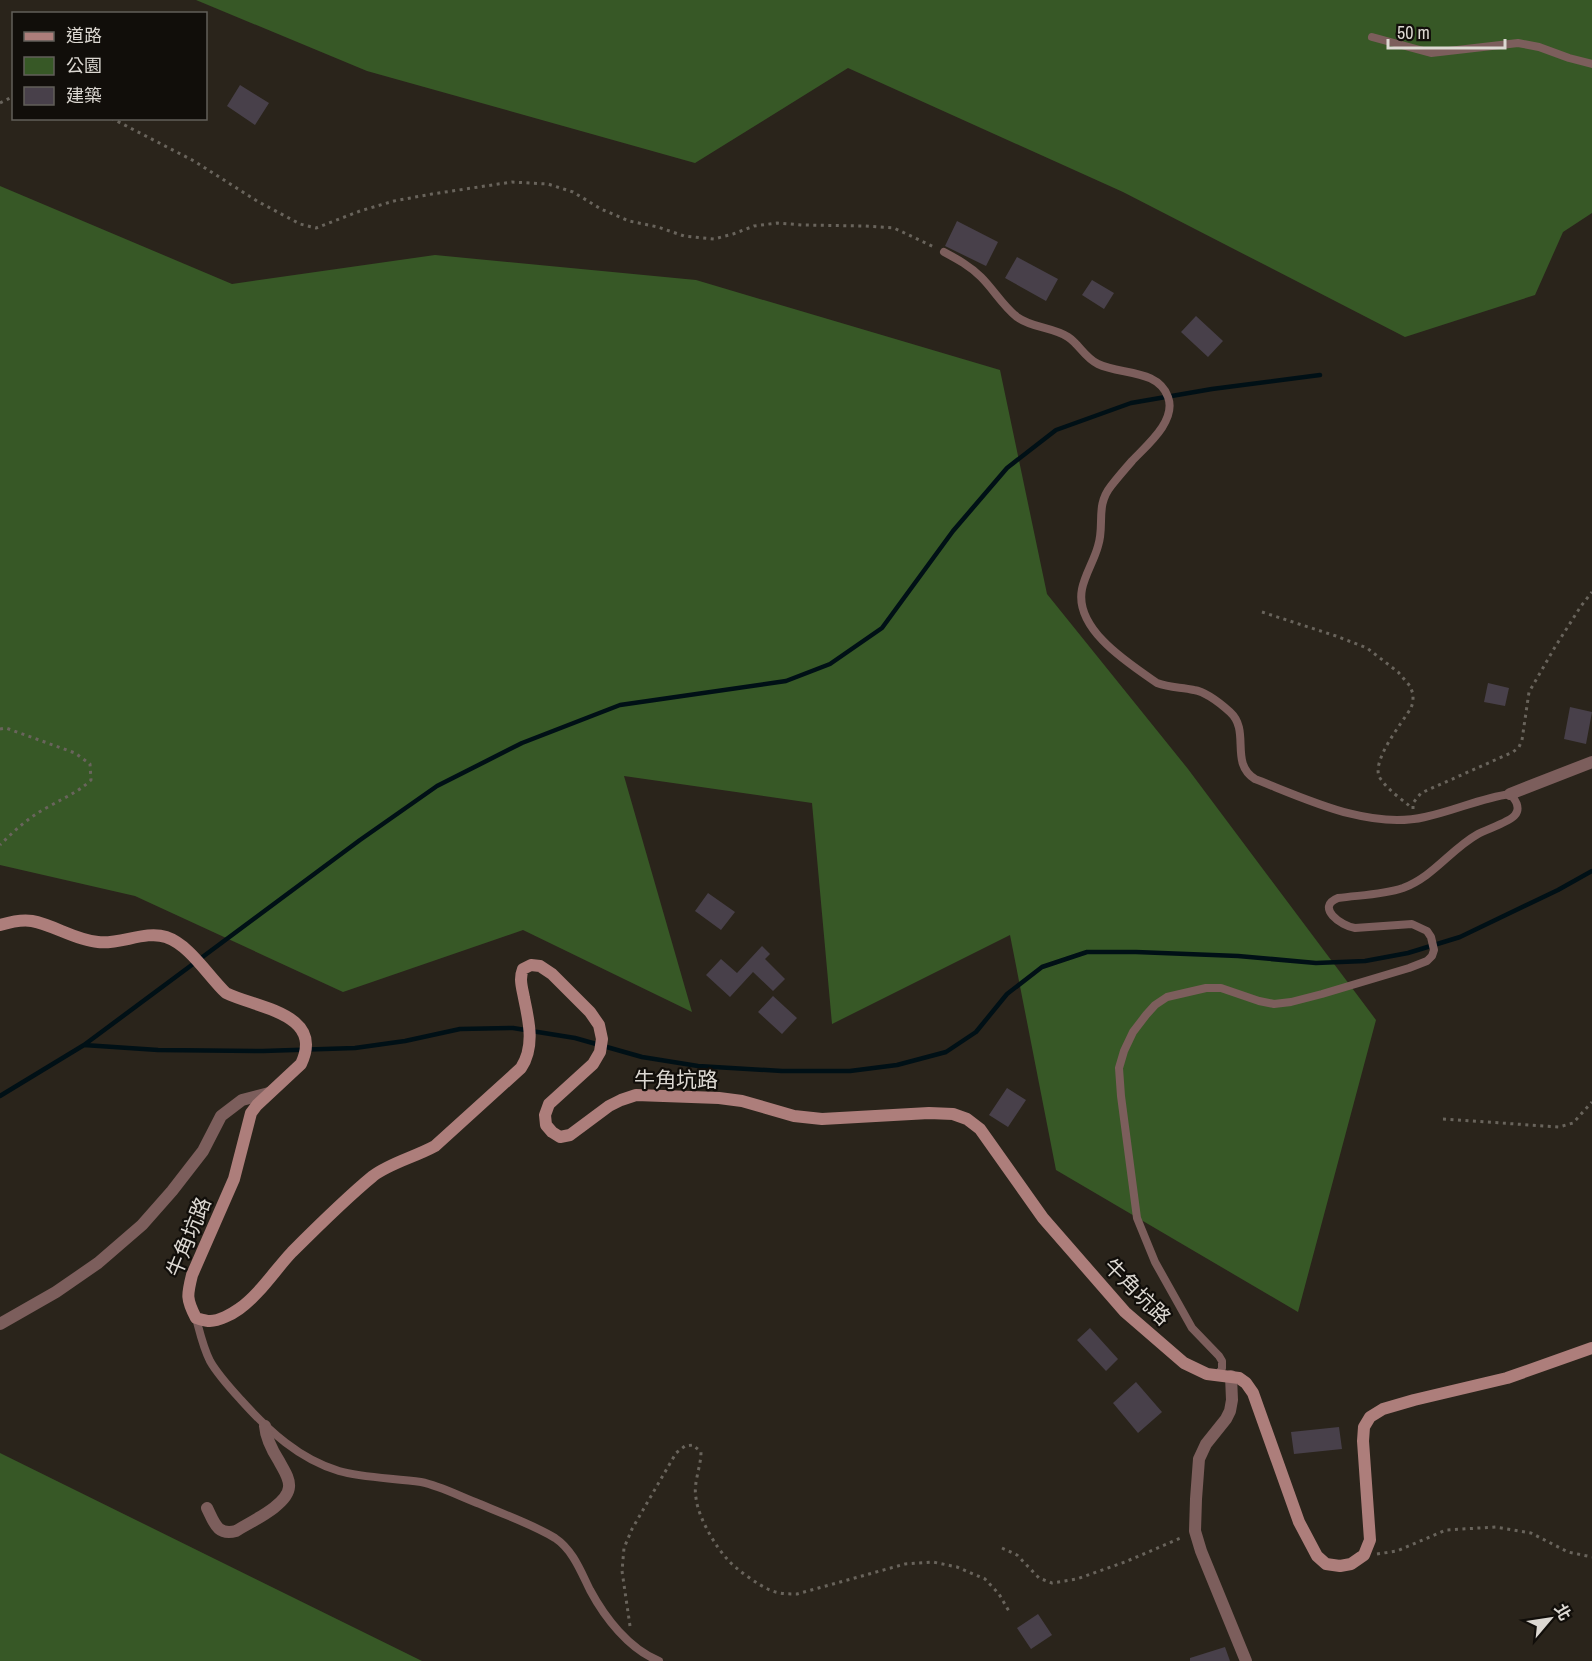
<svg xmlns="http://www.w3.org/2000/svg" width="1592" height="1661" viewBox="0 0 1592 1661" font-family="'Archivo Narrow','Noto Sans TC',sans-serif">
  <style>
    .green { fill: #375826 }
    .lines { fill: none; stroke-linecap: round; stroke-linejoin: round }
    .stream { stroke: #001016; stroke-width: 4.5 }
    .building { fill: #48404a }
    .path { stroke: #69645c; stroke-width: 3; stroke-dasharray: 3 4.5; stroke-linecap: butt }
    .lane { stroke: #7c5e5c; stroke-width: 8 }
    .street { stroke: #7c5e5c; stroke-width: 12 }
    .secondary { stroke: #ad7e7b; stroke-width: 12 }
    .labels { text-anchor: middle; stroke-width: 4.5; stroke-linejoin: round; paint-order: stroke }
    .street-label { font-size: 21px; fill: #dcd8d2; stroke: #110e0a }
  </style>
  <rect width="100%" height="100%" fill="#2a241b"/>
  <path class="green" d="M196 0H1592V213L1563 232 1535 295 1405 337 1123 192 848 68 695 163 367 71Z
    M0 186 232 284 435 255 696 280 1000 370 1047 594 1188 769 1376 1020 1298 1312 1056 1170 1010 935 832 1024 812 803 624 776 692 1012 523 930 343 992 135 896 0 865Z
    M0 1453 422 1661H0Z"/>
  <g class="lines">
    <path class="stream" d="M84 1045 158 1050 263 1051 355 1048 405 1041 460 1029 513 1028 575 1038 642 1057 698 1066 782 1071H850L897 1065 946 1052 976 1032 1007 994 1042 967 1087 952H1136L1238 956 1316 963 1365 961 1408 953 1460 937 1558 890 1592 871
      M0 1096 84 1045 360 840 437 786 522 743 620 705 786 681 830 664 882 628 953 531 1007 468 1056 430 1131 403 1212 389 1320 375"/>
  </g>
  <path class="building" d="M240 85 269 103 255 125 227 106Z
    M957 221 998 242 986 266 945 246Z
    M1017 257 1058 279 1046 301 1005 278Z
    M1092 280 1114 293 1104 309 1082 295Z
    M1196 316 1223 341 1208 357 1181 332Z
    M1488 683 1509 688 1505 706 1484 702Z
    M1570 707 1592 712 1586 744 1564 739Z
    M708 893 735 912 721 930 695 911Z
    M762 946 770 954 765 959 785 979 773 991 753 972 730 997 706 975 721 959 737 973Z
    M773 996 797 1018 782 1034 758 1012Z
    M1007 1088 1026 1100 1008 1127 989 1115Z
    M1090 1328 1118 1359 1106 1371 1077 1340Z
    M1136 1382 1162 1412 1138 1433 1113 1403Z
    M1339 1427 1342 1449 1294 1454 1291 1432Z
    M1038 1614 1052 1635 1031 1649 1017 1628Z
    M1225 1647 1230 1661H1190V1658Z"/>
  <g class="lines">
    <path class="path" d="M0 103 14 96
      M111 118 194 161 257 201 300 224 316 228 360 211 394 201 432 194 512 182 548 184 573 192 601 209 629 221 658 227 684 236 714 239 733 234 754 226 777 223 802 225 864 226 894 228 934 247
      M1262 612 1336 636 1367 648 1398 672 1410 686 1413 694V702L1411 708C1402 723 1370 762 1380 778 1388 790 1401 799 1411 807
      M0 729 6 728 75 753 90 764 91 780C77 793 65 797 50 806 30 816 16 829 0 845
      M1413 809V803L1421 793 1513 752 1519 747 1522 740 1529 692 1555 647 1581 606 1592 592
      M1443 1119 1559 1127 1573 1123 1592 1102
      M1002 1548 1017 1555 1039 1578 1052 1583 1077 1579 1125 1562 1183 1537
      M1377 1554 1397 1551 1446 1530 1496 1527 1531 1533 1568 1552 1592 1557
      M630 1626 622 1571 624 1548 632 1529 676 1453 685 1446 693 1445 701 1452C701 1467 693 1483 696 1498 698 1517 715 1546 728 1560 736 1569 758 1585 770 1590 779 1594 788 1594 797 1594L905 1564 933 1562 957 1567 985 1579 999 1594 1010 1613"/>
    <path class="lane" d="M1372 37 1431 53 1518 43 1539 47 1569 58 1592 64
      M944 252C957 259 970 266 981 277 994 290 1003 306 1017 317 1032 328 1052 327 1068 337 1079 344 1085 358 1098 364 1121 375 1158 369 1168 397 1177 421 1146 446 1132 461 1125 469 1118 477 1111 486 1095 506 1105 525 1098 546 1094 561 1085 574 1082 589 1074 629 1128 663 1157 683 1170 688 1181 687 1194 690 1207 692 1220 703 1230 712 1251 731 1229 763 1255 779 1306 799 1369 830 1425 817 1454 811 1481 798 1510 794 1515 799 1521 808 1515 815 1510 822 1487 829 1478 834 1451 849 1433 877 1403 888 1382 895 1360 895 1338 898 1315 907 1341 926 1355 928L1412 924 1427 931 1431 937 1434 950 1432 956 1427 961 1409 968 1322 994 1291 1002 1274 1004 1259 1001 1221 988H1206L1167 997 1155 1005 1146 1015 1133 1032 1124 1051 1119 1068 1121 1096 1137 1218 1155 1262 1192 1328 1219 1356 1222 1361V1368L1218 1376
      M196 1318C200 1333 203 1347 210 1361 218 1375 230 1388 241 1400 269 1431 299 1459 339 1471 363 1478 395 1478 421 1482 441 1486 461 1497 480 1504 505 1515 532 1524 555 1538 573 1550 581 1572 590 1590 605 1618 629 1649 659 1661"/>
    <path class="street" d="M1510 794 1592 762
      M0 1324 56 1292 98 1263 142 1225 172 1191 203 1151 221 1116 242 1100 269 1093
      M1231 1376 1232 1400 1230 1411 1226 1419 1206 1444 1199 1459 1196 1499 1195 1531 1201 1551 1246 1661
      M207 1508C214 1522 217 1536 236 1531 250 1522 288 1505 289 1487 290 1478 283 1469 279 1461 272 1450 266 1439 265 1426"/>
    <path class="secondary" d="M0 925C10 922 21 919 32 921 54 925 75 940 98 942 119 945 146 930 166 937 190 945 208 976 226 993 256 1008 325 1013 301 1064L257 1105 251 1113 234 1179 192 1275C187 1295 186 1299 196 1318 200 1319 205 1321 210 1321 219 1321 232 1314 239 1309 260 1294 275 1270 292 1252 318 1226 345 1199 373 1176 390 1163 415 1157 435 1146L521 1068C535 1047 529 1021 524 998 522 987 519 979 523 969L531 965 540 966 552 974 590 1012 599 1025 602 1039 600 1052 593 1064 549 1104 545 1115 546 1125 552 1132 560 1137 570 1135 609 1106 621 1100 636 1095 719 1098 742 1101 794 1116 822 1119 929 1113 953 1114 967 1119 980 1129 1043 1218 1125 1312 1184 1363 1207 1374 1239 1378 1246 1383 1253 1393 1299 1522 1317 1556 1326 1564 1340 1566 1351 1564 1364 1555 1370 1540 1363 1441 1364 1427 1370 1417 1383 1409 1414 1400 1507 1378 1592 1348"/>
  </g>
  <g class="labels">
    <g class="street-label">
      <text x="676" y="1087">牛角坑路</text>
      <text transform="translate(189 1237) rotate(-68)" y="7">牛角坑路</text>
      <text transform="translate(1137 1292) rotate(45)" y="7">牛角坑路</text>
    </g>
  </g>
  <rect x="12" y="12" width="195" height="108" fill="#110e0a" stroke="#625f5a" stroke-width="1.5"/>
  <rect x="24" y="32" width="30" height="9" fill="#ad7e7b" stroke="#625f5a" stroke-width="1.5"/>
  <text x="66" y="42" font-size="18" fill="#dcd8d2">道路</text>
  <rect x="24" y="57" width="30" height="18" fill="#375826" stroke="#625f5a" stroke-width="1.5"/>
  <text x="66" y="72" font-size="18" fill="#dcd8d2">公園</text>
  <rect x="24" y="87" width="30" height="18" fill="#48404a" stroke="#625f5a" stroke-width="1.5"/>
  <text x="66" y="102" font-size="18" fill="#dcd8d2">建築</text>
  <g transform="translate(1550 1619) rotate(61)" stroke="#110e0a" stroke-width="4.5" paint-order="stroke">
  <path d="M0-4.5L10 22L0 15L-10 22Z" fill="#dcd8d2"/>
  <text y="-9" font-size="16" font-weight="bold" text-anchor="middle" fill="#dcd8d2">北</text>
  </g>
  <path d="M1388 39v9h117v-9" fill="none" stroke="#dcd8d2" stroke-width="3"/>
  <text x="1397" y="39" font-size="18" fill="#dcd8d2" stroke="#110e0a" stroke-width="4.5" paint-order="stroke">50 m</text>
</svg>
